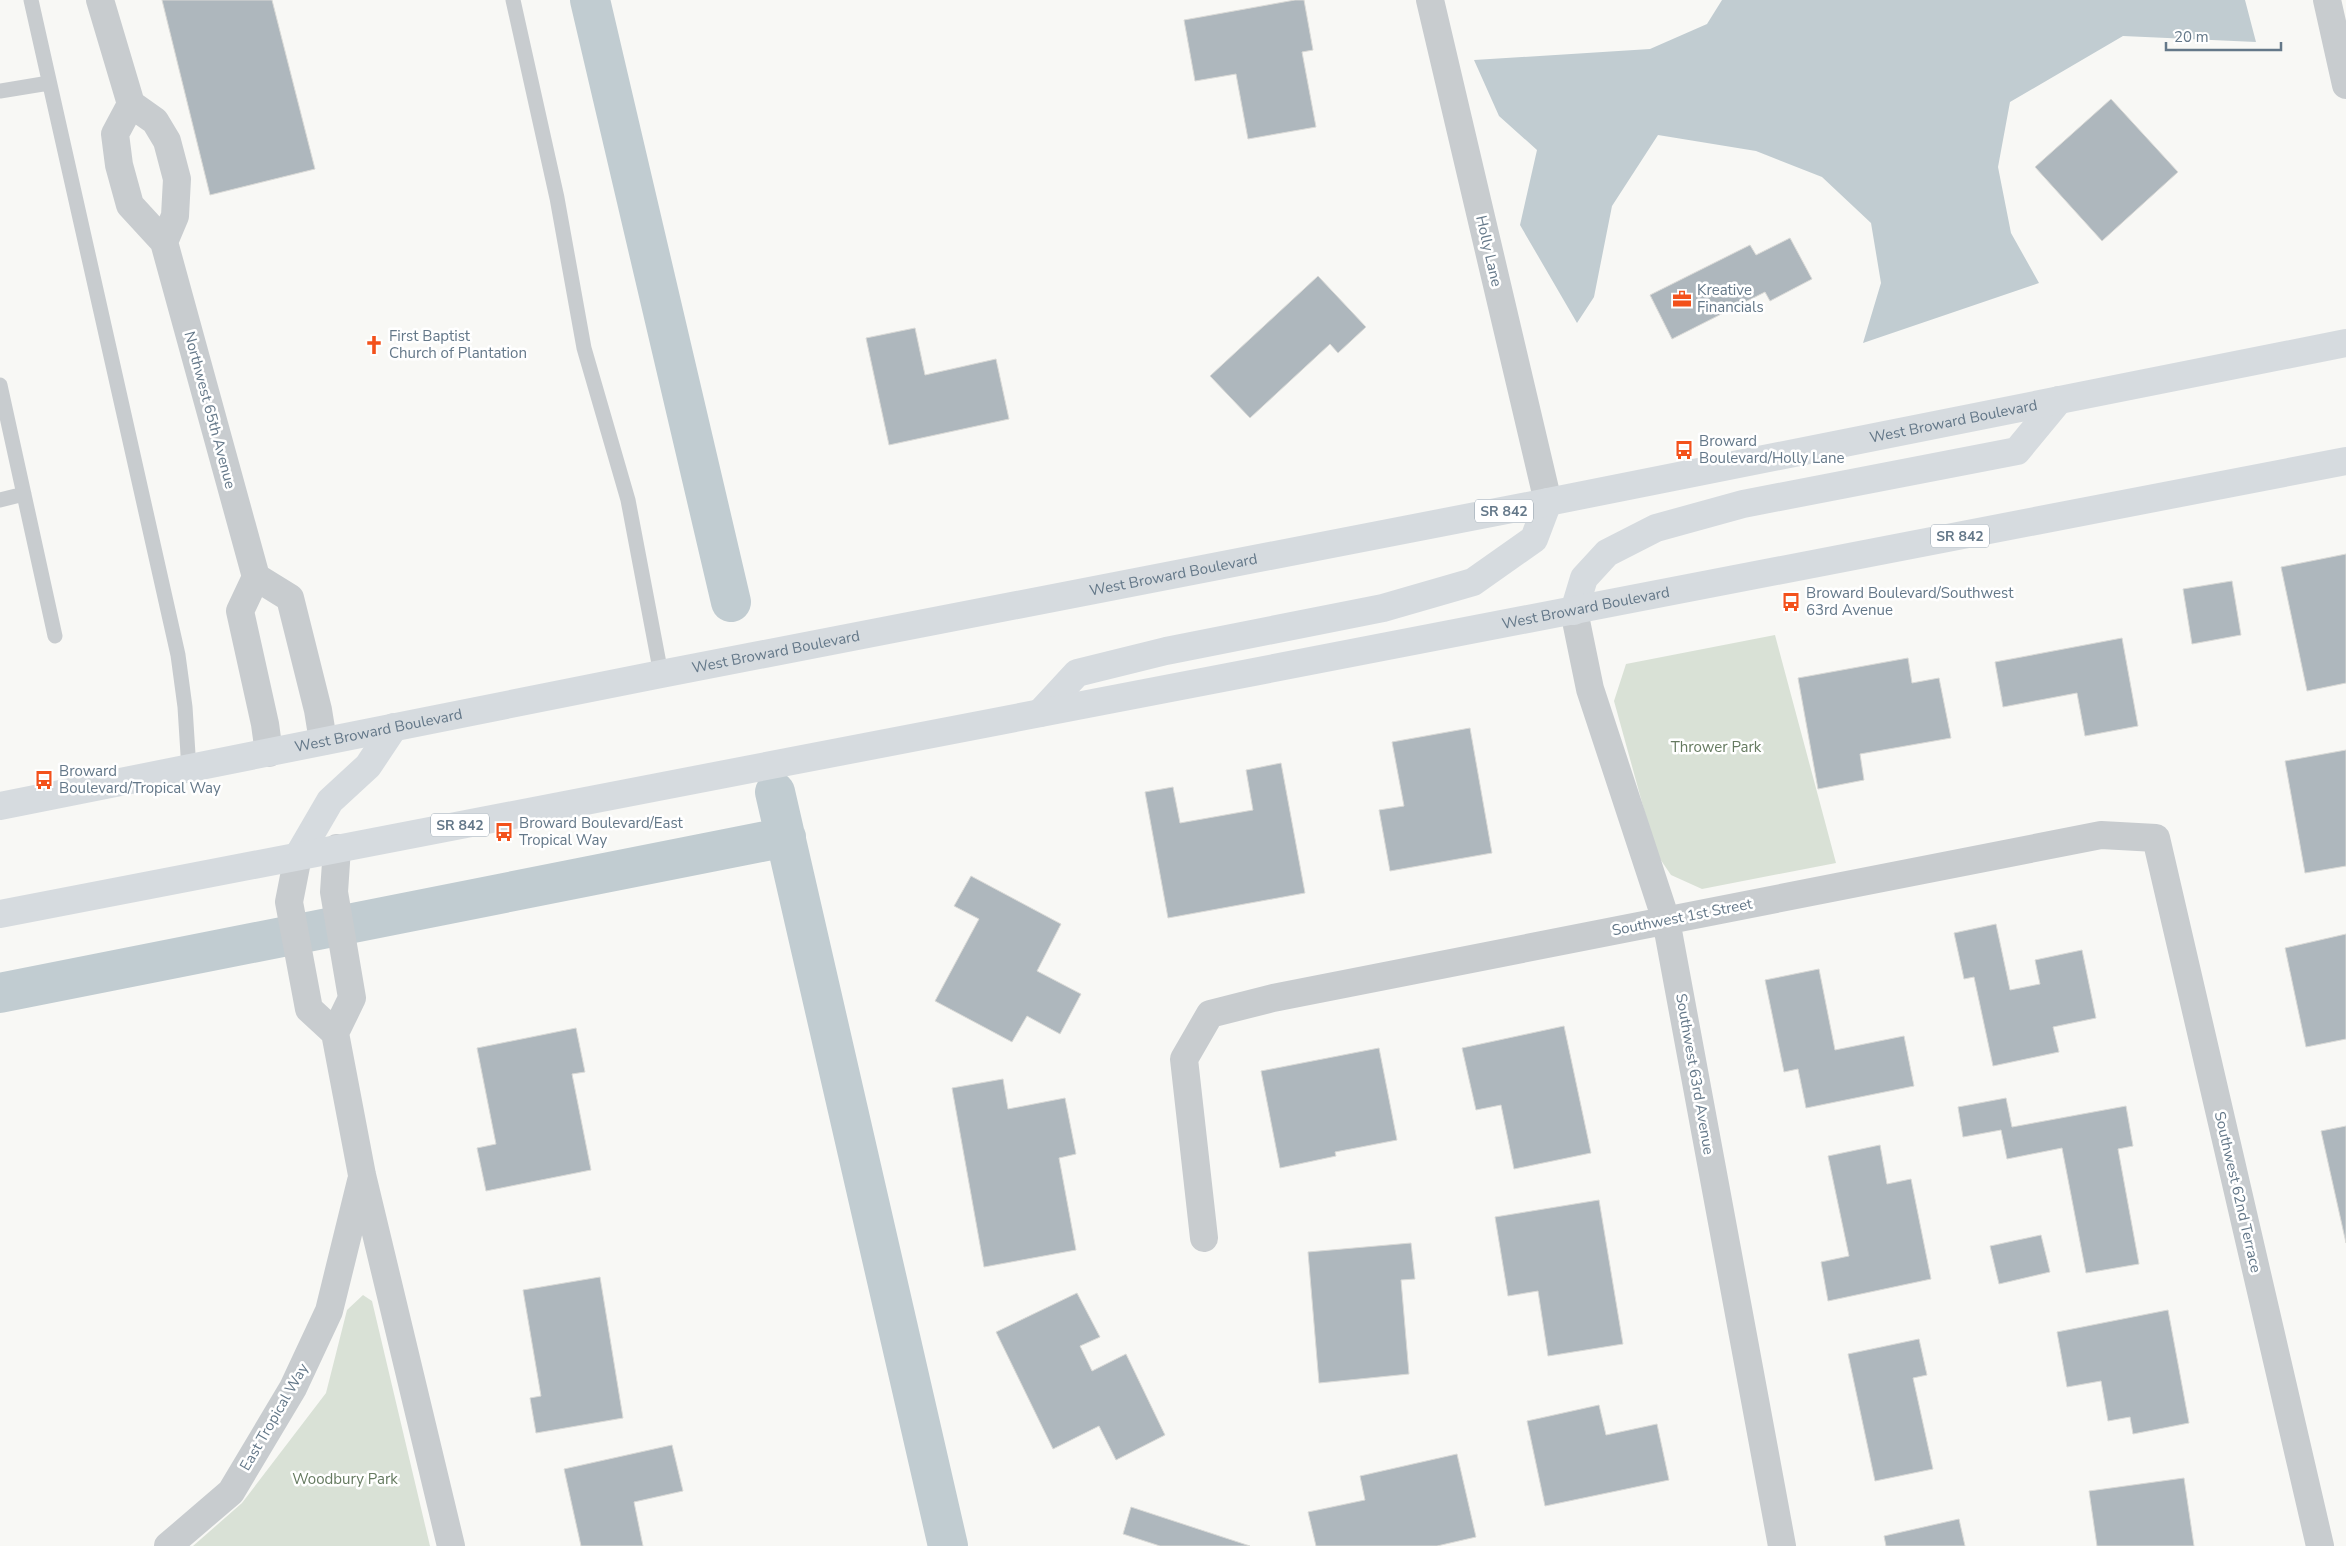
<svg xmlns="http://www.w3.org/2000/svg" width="2346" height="1546" viewBox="0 0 2346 1546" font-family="'Nunito Sans',sans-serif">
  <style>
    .green { fill: #d9e1d6 }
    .water { fill: #c1ccd1 }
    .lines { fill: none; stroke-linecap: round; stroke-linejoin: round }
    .canal { stroke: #c1ccd1; stroke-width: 40 }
    .building { fill: #aeb7bd; stroke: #dadad7 }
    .service { stroke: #c8cccf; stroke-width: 15 }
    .minor { stroke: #c8cccf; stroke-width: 28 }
    .primary { stroke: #d6dbdf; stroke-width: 28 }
    .labels { text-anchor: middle; stroke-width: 5; stroke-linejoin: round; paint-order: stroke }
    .shield { fill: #fff; stroke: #92a0ac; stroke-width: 1 }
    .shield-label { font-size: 14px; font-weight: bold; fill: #647889 }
    .street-label { font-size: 15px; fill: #647889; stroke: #fff }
    .poi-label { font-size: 15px; fill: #647889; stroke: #fff; text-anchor: start }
    .park-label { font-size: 15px; fill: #657a60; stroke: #fff }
  </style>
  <rect width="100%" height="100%" fill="#f8f8f5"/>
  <path class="green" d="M1775 635 1836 863 1702 889 1671 875 1656 853 1614 701 1626 664Z
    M363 1295 372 1301 430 1546H193L242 1503 326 1393 347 1310Z"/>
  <path class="water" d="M1722 0H2245L2256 42 2123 36 2010 102 1998 167 2011 233 2039 283 1863 343 1881 283 1871 223 1822 177 1756 151 1658 135 1612 206 1594 297 1577 323 1520 225 1537 150 1499 116 1474 60 1650 49 1707 24Z"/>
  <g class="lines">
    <path class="canal" d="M590 0 731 602
      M775 792 948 1546
      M0 993 786 837"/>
  </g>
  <path class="building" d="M162 0H272L315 169 210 195Z
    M1295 0H1304L1313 50 1302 52 1316 127 1248 139 1236 74 1195 81 1184 20Z
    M2111 99 2178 172 2102 241 2035 167Z
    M1790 238 1812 279 1770 301 1765 292 1672 339 1650 295 1750 245 1756 255Z
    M1318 276 1366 327 1338 353 1330 344 1250 418 1210 376Z
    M915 328 925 375 996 359 1009 419 889 445 866 338Z
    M2346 554V683L2307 691 2281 567Z
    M2232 581 2241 635 2192 644 2183 589Z
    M2122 638 2138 726 2085 736 2077 693 2003 707 1995 662Z
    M1908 658 1912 683 1939 678 1951 738 1860 754 1864 780 1818 789 1798 678Z
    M1470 728 1492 853 1390 871 1379 810 1404 806 1392 742Z
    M2346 750V866L2305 873 2285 761Z
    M1281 763 1305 893 1168 918 1145 792 1173 787 1180 823 1253 810 1246 770Z
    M971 876 1061 924 1037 971 1081 994 1060 1034 1027 1016 1012 1042 935 1001 979 919 954 906Z
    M1996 924 2010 990 2040 984 2035 960 2082 950 2096 1018 2053 1027 2059 1052 1993 1066 1974 977 1964 979 1954 933Z
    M2346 934V1039L2306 1047 2285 948Z
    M1819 969 1835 1050 1904 1036 1914 1086 1806 1108 1798 1069 1784 1072 1765 980Z
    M1564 1026 1591 1153 1514 1169 1501 1105 1476 1110 1462 1048Z
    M576 1028 585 1072 572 1074 591 1170 486 1191 477 1148 496 1144 477 1048Z
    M1379 1048 1397 1140 1335 1152 1336 1156 1280 1168 1261 1071Z
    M1003 1079 1008 1109 1065 1098 1076 1154 1059 1158 1076 1250 984 1267 952 1088Z
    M2006 1098 2012 1127 2126 1106 2133 1146 2118 1149 2139 1264 2086 1273 2062 1148 2007 1159 2001 1130 1963 1137 1958 1107Z
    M2346 1126V1243L2321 1131Z
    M1880 1145 1887 1184 1911 1179 1931 1279 1828 1301 1821 1262 1849 1256 1828 1156Z
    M1599 1200 1623 1344 1548 1356 1538 1291 1508 1296 1495 1217Z
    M2041 1235 2050 1272 1999 1284 1990 1246Z
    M1411 1243 1415 1279 1401 1280 1409 1374 1319 1383 1308 1252Z
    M600 1277 623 1418 536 1433 530 1398 541 1396 523 1290Z
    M1077 1293 1100 1337 1080 1346 1092 1371 1126 1354 1165 1435 1116 1460 1099 1426 1053 1449 996 1332Z
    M2168 1310 2189 1423 2133 1434 2130 1417 2108 1421 2101 1381 2067 1387 2057 1332Z
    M1919 1339 1927 1375 1913 1378 1933 1469 1875 1481 1848 1354Z
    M1599 1405 1606 1435 1657 1424 1669 1480 1545 1506 1527 1421Z
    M672 1445 683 1491 634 1502 643 1546H581L564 1469Z
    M1457 1454 1476 1537 1437 1546H1316L1308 1512 1365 1500 1360 1476Z
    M2184 1478 2194 1546H2097L2089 1491Z
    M1131 1507 1250 1546H1160L1123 1534Z
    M1959 1519 1965 1546H1886L1884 1536Z"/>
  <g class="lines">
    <path class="service" d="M31 0 178 655 185 707 189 770
      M513 0 557 198 584 348 628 500 661 674
      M0 91 49 83
      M0 385 55 636
      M0 500 24 494"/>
    <path class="minor" d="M100 0 131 104 155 121 167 141 177 179 175 216 164 242
      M1430 0 1548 502
      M2327 0 2346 85
      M131 104 115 134 119 165 130 205 164 242 256 577 240 611 265 724 269 753
      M256 577 290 598 318 710 323 741
      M1574 611 1590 689 1666 920 1782 1546
      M298 856 289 902 309 1009 335 1033 362 1175 451 1546
      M335 1033 352 998 334 892 337 848
      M1204 1238 1184 1059 1210 1014 1273 998 2101 835 2156 838 2320 1546
      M168 1546 231 1492 293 1388 329 1311 361 1181"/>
    <g class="primary">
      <path d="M1574 611 1584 578 1607 553 1656 528 1743 504 2017 451 2059 400"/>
      <path d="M1040 713 1077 673 1166 651 1383 608 1473 582 1534 539 1548 502"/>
      <path id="s1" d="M0 806 661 674 1548 502 2346 343"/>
      <path d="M298 856 330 801 368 766 394 727"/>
      <path id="s2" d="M0 914 2346 461"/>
    </g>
  </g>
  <defs>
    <g id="office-bare" transform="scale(1.5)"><path d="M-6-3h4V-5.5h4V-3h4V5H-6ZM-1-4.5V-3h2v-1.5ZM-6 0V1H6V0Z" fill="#f3511b" stroke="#fff" stroke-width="2.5" paint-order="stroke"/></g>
    <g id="church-bare" transform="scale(1.5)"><path d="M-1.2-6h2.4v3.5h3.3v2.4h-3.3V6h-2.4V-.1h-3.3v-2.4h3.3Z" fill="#f3511b" stroke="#fff" stroke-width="2.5" paint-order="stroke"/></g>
    <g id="bus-bare" transform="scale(1.5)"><path d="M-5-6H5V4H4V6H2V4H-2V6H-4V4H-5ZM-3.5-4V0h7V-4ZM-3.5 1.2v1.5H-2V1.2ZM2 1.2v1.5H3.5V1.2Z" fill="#f3511b" stroke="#fff" stroke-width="2.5" paint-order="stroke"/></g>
  </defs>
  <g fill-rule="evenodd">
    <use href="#office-bare" x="1682" y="299"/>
    <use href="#church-bare" x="374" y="345"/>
    <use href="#bus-bare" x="1684" y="450"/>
    <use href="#bus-bare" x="1791" y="602"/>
    <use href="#bus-bare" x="44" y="780"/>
    <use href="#bus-bare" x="504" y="832"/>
  </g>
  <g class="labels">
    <g class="shield">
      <rect x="1475" y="499.5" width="58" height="23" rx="4"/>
      <rect x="1931" y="524.5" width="58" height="23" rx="4"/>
      <rect x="431" y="813.5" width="58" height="23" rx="4"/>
    </g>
    <g class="shield-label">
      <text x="1504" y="516">SR 842</text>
      <text x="1960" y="541">SR 842</text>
      <text x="460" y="830">SR 842</text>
    </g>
    <g class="street-label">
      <text transform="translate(1489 251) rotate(77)" y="5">Holly Lane</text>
      <text transform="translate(210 410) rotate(75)" y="5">Northwest 65th Avenue</text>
      <text dy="5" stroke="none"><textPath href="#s1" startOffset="1991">West Broward Boulevard</textPath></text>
      <text dy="5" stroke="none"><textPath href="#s1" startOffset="1196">West Broward Boulevard</textPath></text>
      <text dy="5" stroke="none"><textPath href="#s2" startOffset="1615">West Broward Boulevard</textPath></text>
      <text dy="5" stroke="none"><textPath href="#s1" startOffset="791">West Broward Boulevard</textPath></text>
      <text dy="5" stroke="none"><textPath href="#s1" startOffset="386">West Broward Boulevard</textPath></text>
      <text transform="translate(1682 917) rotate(-11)" y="5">Southwest 1st Street</text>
      <text transform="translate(1695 1074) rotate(80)" y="5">Southwest 63rd Avenue</text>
      <text transform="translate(2238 1192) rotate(77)" y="5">Southwest 62nd Terrace</text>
      <text transform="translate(274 1417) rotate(-60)" y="5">East Tropical Way</text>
    </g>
    <g class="poi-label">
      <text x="1697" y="295">Kreative<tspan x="1697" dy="17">Financials</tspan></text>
      <text x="389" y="341">First Baptist<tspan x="389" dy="17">Church of Plantation</tspan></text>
      <text x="1699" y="446">Broward<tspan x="1699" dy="17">Boulevard/Holly Lane</tspan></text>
      <text x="1806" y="598">Broward Boulevard/Southwest<tspan x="1806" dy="17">63rd Avenue</tspan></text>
      <text x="59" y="776">Broward<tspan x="59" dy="17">Boulevard/Tropical Way</tspan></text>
      <text x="519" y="828">Broward Boulevard/East<tspan x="519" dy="17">Tropical Way</tspan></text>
    </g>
    <g class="park-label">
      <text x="1716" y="752">Thrower Park</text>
      <text x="345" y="1484">Woodbury Park</text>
    </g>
  </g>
  <path d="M2166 42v8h115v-8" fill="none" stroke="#647889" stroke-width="2.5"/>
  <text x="2174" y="42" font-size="15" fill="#647889" stroke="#ffffff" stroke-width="4" paint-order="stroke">20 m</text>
</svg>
